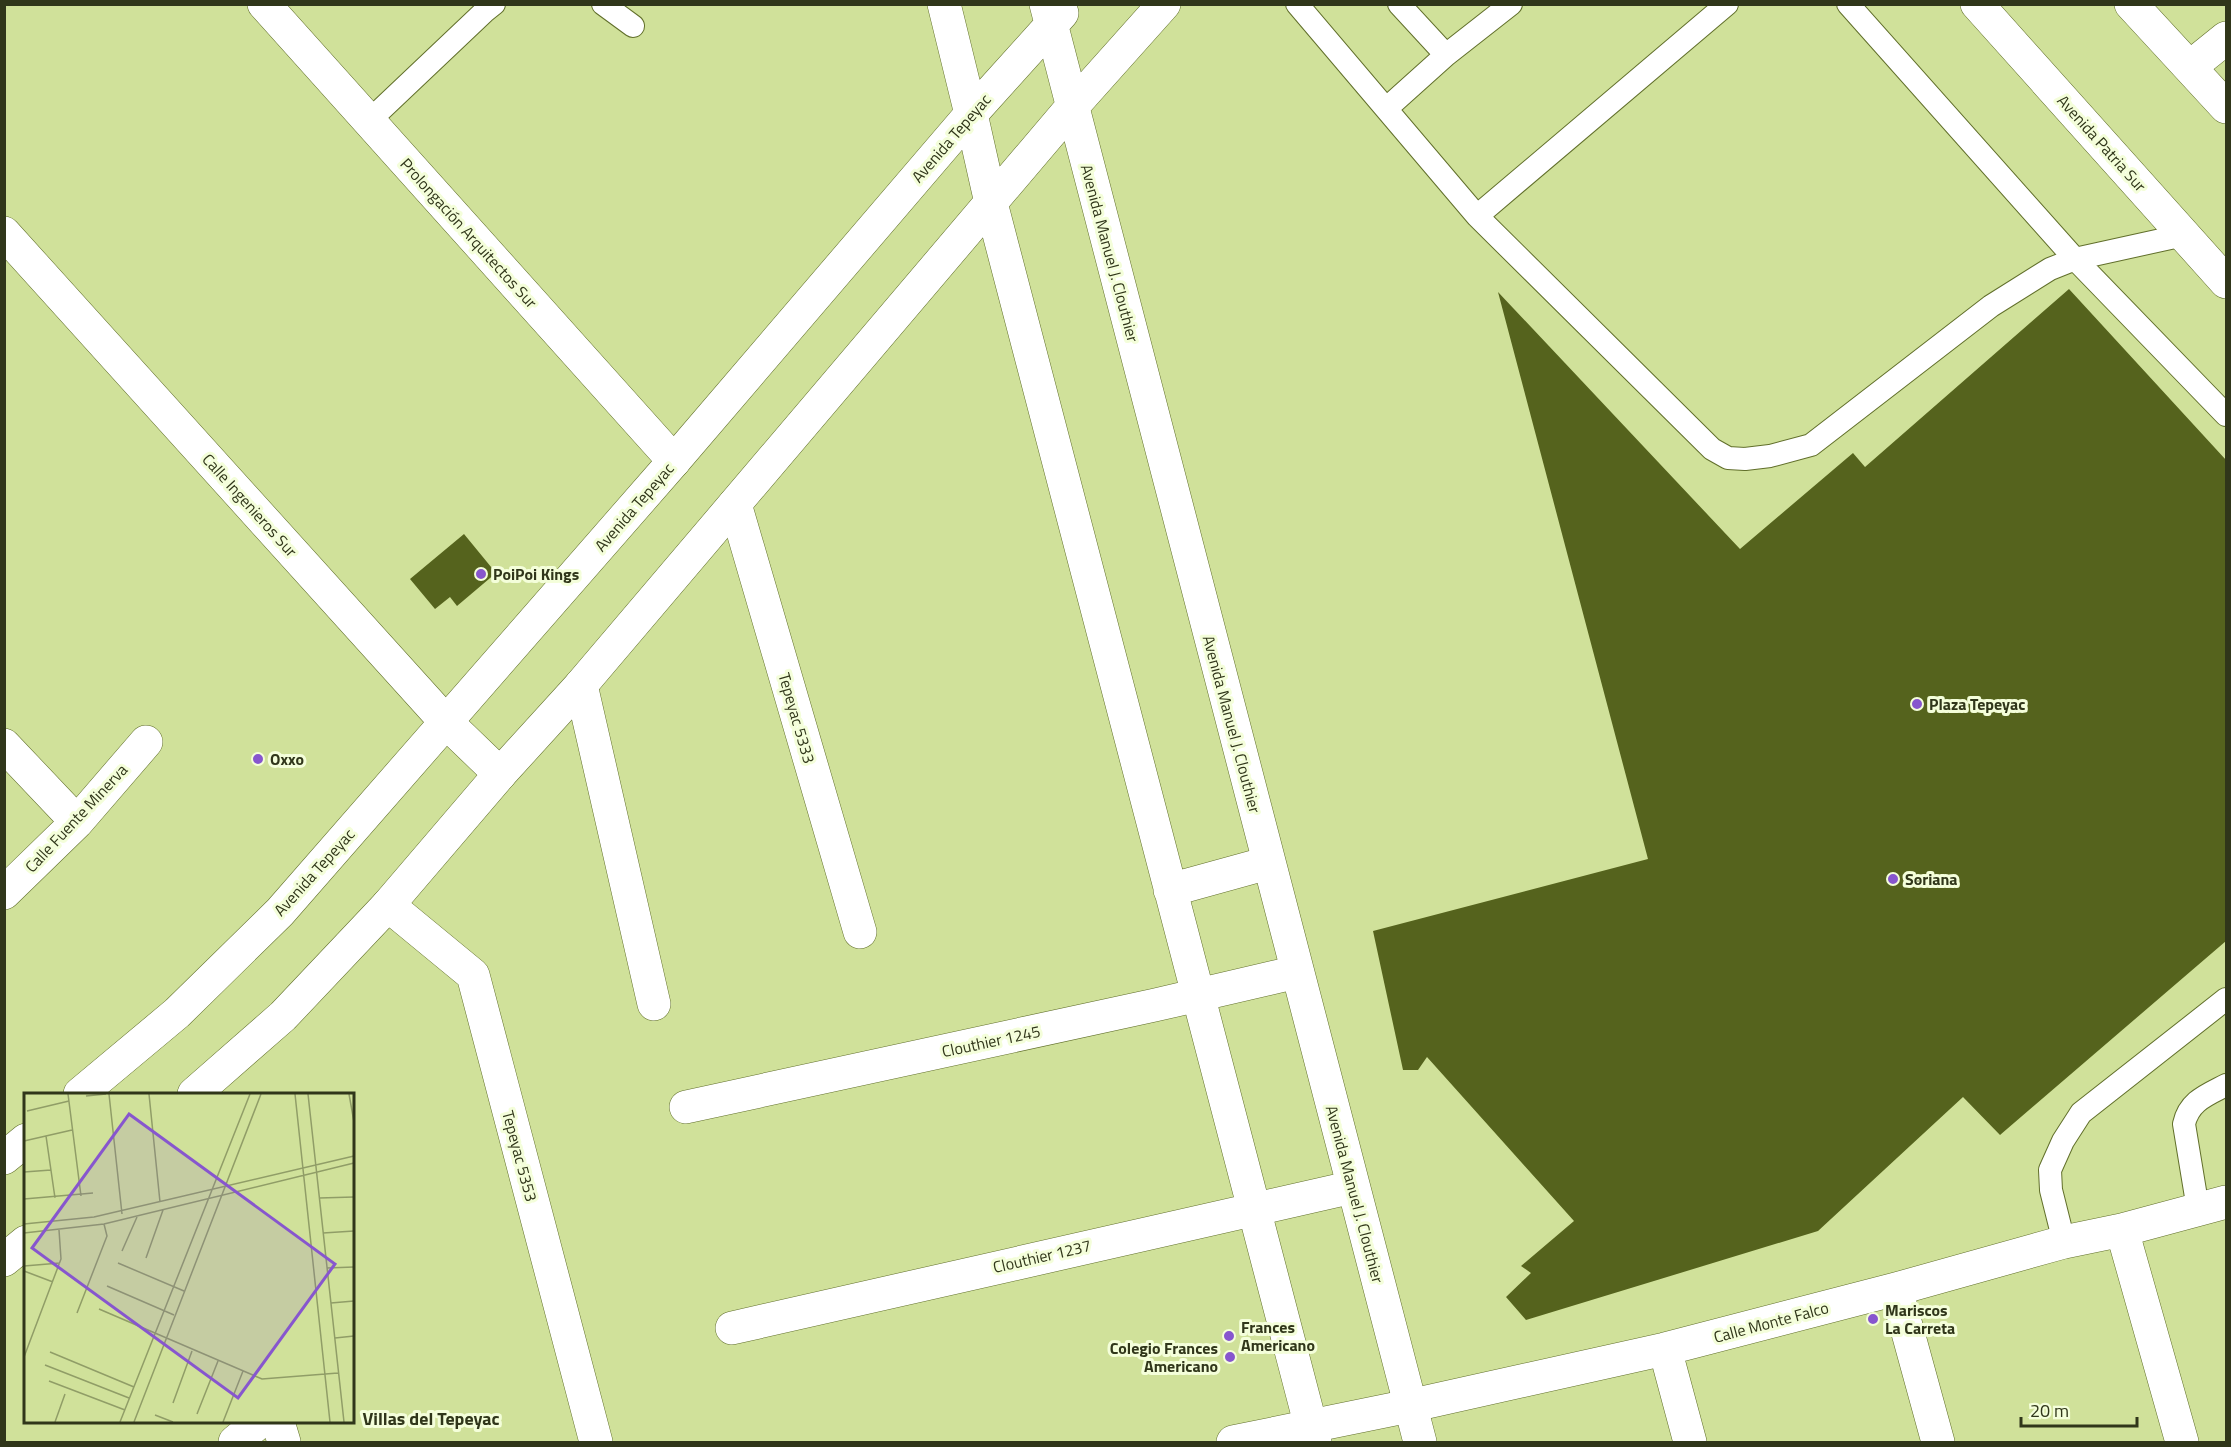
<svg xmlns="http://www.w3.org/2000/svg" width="2231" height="1447" viewBox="0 0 2231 1447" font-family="'Titillium Web',sans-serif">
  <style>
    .building { fill: #55631d }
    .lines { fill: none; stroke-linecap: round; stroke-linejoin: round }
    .lane-casing { stroke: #616f2b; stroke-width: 24 }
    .street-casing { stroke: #616f2b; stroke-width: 34 }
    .secondary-casing { stroke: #616f2b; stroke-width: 34 }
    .primary-casing { stroke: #616f2b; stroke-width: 34 }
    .lane { stroke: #fff; stroke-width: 22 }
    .street { stroke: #fff; stroke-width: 33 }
    .secondary { stroke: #fff; stroke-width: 33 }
    .primary { stroke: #fff; stroke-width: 33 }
    .poi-dot { fill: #8756ce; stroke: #f4feda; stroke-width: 2 }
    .labels { text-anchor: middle; stroke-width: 6; stroke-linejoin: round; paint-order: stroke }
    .street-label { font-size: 16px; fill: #30361a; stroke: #f4feda }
    .poi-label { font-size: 16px; font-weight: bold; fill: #30361a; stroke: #f4feda; text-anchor: start }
    .neighbourhood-label { font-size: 18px; font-weight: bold; fill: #30361a; stroke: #f4feda }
    .inset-road { fill: none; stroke: #909d67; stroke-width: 1.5 }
    .view { fill: #8756ce; fill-opacity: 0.15; stroke: #8756ce; stroke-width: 3 }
    .inset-edge { fill: none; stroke: #30361a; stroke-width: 3 }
  </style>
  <rect width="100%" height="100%" fill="#d0e19a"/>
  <path class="building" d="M2069 289 2226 460V941L2000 1135 1963 1097 1818 1231 1526 1320 1506 1297 1531 1273 1521 1266 1574 1221 1427 1057 1418 1070H1403L1373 931 1648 859 1498 292 1740 549 1853 453 1865 467Z
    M464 534 496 573 457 606 450 597 435 609 410 579Z"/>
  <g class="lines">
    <g class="lane-casing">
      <path id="lane" d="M603 4 633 26
        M1297 4 1477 216 1712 449 1728 458 1745 459 1770 456 1811 445 1991 306 2050 269 2075 259 2226 415
        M1399 4 1446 55
        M1848 4 2075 259 2184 235
        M1387 108 1446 55 1511 4
        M369 121 484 12 494 4
        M1477 216 1727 4
        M2198 1209 2184 1124C2189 1101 2207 1095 2226 1085
        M2064 1242 2051 1190 2050 1170 2063 1141 2081 1113 2226 999"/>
    </g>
    <g class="street-casing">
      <path id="street" d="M264 4 674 461
        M2190 67 2226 38
        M4 233 446 722 500 774
        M735 504 860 932
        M581 685 654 1004
        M4 745 77 822
        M4 893 77 822 146 742
        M388 905 473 975 596 1442
        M686 1107 1155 1005 1297 972
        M2122 1230 2182 1442
        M1896 1289 1938 1442
        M732 1328 1353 1187
        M1665 1349 1690 1442
        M278 1422 284 1442
        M235 1442 259 1422
        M1233 1442 1409 1406 1665 1349 1896 1289 2064 1242 2122 1230 2226 1202"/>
    </g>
    <g class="secondary-casing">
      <path id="secondary" d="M944 4 971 114 991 203 1315 1442
        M1046 4 1420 1442
        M1170 890 1268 863
        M80 1094 177 1013 280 912 674 461 971 114 1062 13
        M194 1094 283 1016 388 905 500 774 581 685 1072 107 1164 4
        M4 1158 26 1140
        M4 1260 26 1242"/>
    </g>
    <g class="primary-casing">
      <path id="primary" d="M1977 4 2226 282
        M2131 4 2226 107"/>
    </g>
    <use href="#lane" class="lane"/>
    <use href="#street" class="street"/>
    <use href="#secondary" class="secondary"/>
    <use href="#primary" class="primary"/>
  </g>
  <g class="poi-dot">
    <circle cx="481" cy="574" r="6"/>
    <circle cx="1917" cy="704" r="6"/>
    <circle cx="258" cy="759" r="6"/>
    <circle cx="1893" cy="879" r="6"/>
    <circle cx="1873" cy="1319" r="6"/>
    <circle cx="1229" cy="1336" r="6"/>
    <circle cx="1230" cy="1357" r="6"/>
  </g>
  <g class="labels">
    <g class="street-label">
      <text transform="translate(951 138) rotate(-49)" y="6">Avenida Tepeyac</text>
      <text transform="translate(2102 143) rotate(48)" y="6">Avenida Patria Sur</text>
      <text transform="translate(469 233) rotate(48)" y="6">Prolongación Arquitectos Sur</text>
      <text transform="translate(1110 253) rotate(75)" y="6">Avenida Manuel J. Clouthier</text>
      <text transform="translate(250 505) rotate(48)" y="6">Calle Ingenieros Sur</text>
      <text transform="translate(634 507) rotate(-49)" y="6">Avenida Tepeyac</text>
      <text transform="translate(797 718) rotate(74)" y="6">Tepeyac 5333</text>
      <text transform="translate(1232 724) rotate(75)" y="6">Avenida Manuel J. Clouthier</text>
      <text transform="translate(76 818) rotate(-47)" y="6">Calle Fuente Minerva</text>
      <text transform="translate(314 872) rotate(-48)" y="6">Avenida Tepeyac</text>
      <text transform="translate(991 1041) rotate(-12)" y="6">Clouthier 1245</text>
      <text transform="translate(520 1156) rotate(75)" y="6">Tepeyac 5353</text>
      <text transform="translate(1355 1194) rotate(75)" y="6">Avenida Manuel J. Clouthier</text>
      <text transform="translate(1042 1256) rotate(-13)" y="6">Clouthier 1237</text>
      <text transform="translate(1771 1322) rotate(-15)" y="6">Calle Monte Falco</text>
    </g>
    <g class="poi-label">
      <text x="493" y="580">PoiPoi Kings</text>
      <text x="1929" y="710">Plaza Tepeyac</text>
      <text x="270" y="765">Oxxo</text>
      <text x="1905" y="885">Soriana</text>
      <text x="1885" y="1316">Mariscos<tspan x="1885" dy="18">La Carreta</tspan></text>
      <text x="1241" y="1333">Frances<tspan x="1241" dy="18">Americano</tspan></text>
      <text x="1218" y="1354" text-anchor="end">Colegio Frances<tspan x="1218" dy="18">Americano</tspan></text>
    </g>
    <g class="neighbourhood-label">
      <text x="431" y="1425">Villas del Tepeyac</text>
    </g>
  </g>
  <g transform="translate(24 1093)">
    <rect width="330" height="330" fill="#d0e19a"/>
    <path class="inset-road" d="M44 1 57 103M85 1 98 121M125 1 136 109M271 1 306 329M284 1 320 329M325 1 330 29M62 3 82 1M3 18 45 8M22 43 31 105M0 48 48 37M0 79 27 77M295 105 330 104M0 106 69 100M0 131 70 124 330 63M0 140 80 131 330 70M299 140 330 138M98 158 113 124M122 165 139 117M94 170 160 198M0 173 36 170M303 175 330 174M0 178 29 189M83 193 150 222M307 210 330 208M75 216 238 286 314 280M53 220 83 143 80 131M311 245 330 243M26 259 110 294M0 264 37 166 35 137M21 272 105 305M25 288 101 317M149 310 168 258M173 321 194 268M131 322 149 329M31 329 41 301M96 329 226 1M110 329 237 1M199 329 219 278"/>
    <path class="view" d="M105 21 311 171 214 305 8 155Z"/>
    <rect width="330" height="330" class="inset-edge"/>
  </g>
  <rect width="2231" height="1447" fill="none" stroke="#30361a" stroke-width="12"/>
  <path d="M2021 1417v9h116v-9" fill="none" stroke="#30361a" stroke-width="3"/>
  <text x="2030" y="1417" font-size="18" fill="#30361a" stroke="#f4feda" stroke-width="4.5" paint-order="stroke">20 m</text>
</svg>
